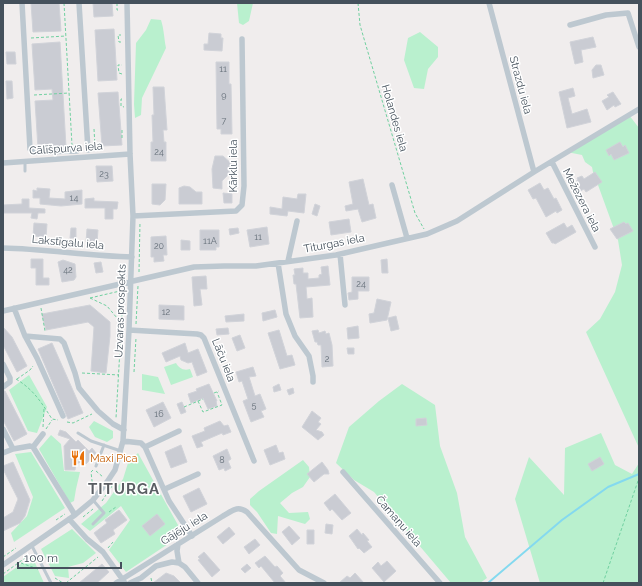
<svg xmlns="http://www.w3.org/2000/svg" width="642" height="586" viewBox="0 0 642 586" font-family="Raleway,sans-serif">
  <style>
    .green { fill: #b9f0ce }
    .lines { fill: none; stroke-linecap: round; stroke-linejoin: round }
    .stream { stroke: #84d9ef; stroke-width: 2 }
    .building { fill: #caccd3; stroke: #d1d3d9 }
    .path { stroke: #70d0a0; stroke-width: 1; stroke-dasharray: 3 2; stroke-linecap: butt }
    .lane { stroke: #bdc8d0; stroke-width: 3 }
    .street { stroke: #bdc8d0; stroke-width: 5.5 }
    .labels { text-anchor: middle; stroke-width: 3; stroke-linejoin: round; paint-order: stroke }
    .number-label { font-size: 9px; fill: #66707a }
    .street-label { font-size: 11px; fill: #45515c; stroke: #fff }
    .food-label { font-size: 11px; fill: #c56008; stroke: #fff; text-anchor: start }
    .district-label { font-size: 15px; font-weight: bold; letter-spacing: 1px; fill: #5a5e63; stroke: #fff }
  </style>
  <rect width="100%" height="100%" fill="#f0eded"/>
  <path class="green" d="M237 3H253L249 21 243 25 239 23Z
    M151 19 161 20C164 29 164 38 166 48L142 98 141 115 135 118 134 104 136 43 146 30Z
    M420 32 438 47V57L428 69 424 89 414 88 404 60 408 38Z
    M629 115 639 128V448L586 332 600 319 615 292 622 265 618 240 598 185 594 177 592 167 585 162 582 155 567 152Z
    M176 363C179 368 183 371 190 369L193 377 171 385 164 367Z
    M142 374 158 377 165 394 142 390Z
    M29 375 47 407 37 433 28 431 9 390Z
    M402 384 435 405 440 446 457 493 465 537 487 578 480 583H451L374 492 354 480 336 463 349 427 379 401Z
    M94 421 113 431V438L107 442 95 437 89 427Z
    M601 433 615 465 632 474 639 463V583H540L515 499 529 457 564 495 565 448Z
    M51 435 61 444 64 471 80 472 76 489 74 501 70 503 39 449Z
    M31 452 65 508 14 542 11 533 27 516 33 497 15 454Z
    M138 453 183 534 126 572 109 550 130 520 121 506 90 531 81 524 106 503 123 479 128 463Z
    M303 460 309 467 310 477 303 487 292 493 280 503 289 513 308 512 310 519 305 524 278 516 277 534 271 533 257 512 250 505V499L259 491Z
    M72 529 96 553 83 563 68 567 69 578 55 576 41 549Z
    M32 556 44 583H3V577Z"/>
  <g class="lines">
    <path class="stream" d="M488 583 562 520 608 487 639 474"/>
  </g>
  <path class="building" d="M31 3H59L61 31 33 32Z
    M93 3H112L113 16 94 17Z
    M114 29 117 80 98 81 95 30Z
    M209 33 221 34V38H223L222 51 204 50V44H208Z
    M593 37 596 47 581 50 583 62 575 64 570 42Z
    M60 42 66 147 38 148 35 101 53 100 52 89 35 90 32 44Z
    M6 52H15L16 64H7Z
    M216 62H229V84H231L232 134H221V129H217Z
    M596 65H601L604 75 593 78 592 70Z
    M6 81H12L13 98 7 99Z
    M153 87H164L167 130H163L164 142H166V161H151V142H153L152 115H154Z
    M573 88 575 96 568 98 572 114 587 109 591 122 567 128 559 92Z
    M118 92 122 145 102 146 98 93Z
    M613 92 621 104 615 107 614 105 607 110 602 101 609 97 607 95Z
    M620 142 623 147 625 145 629 153 614 160 611 154 609 156 606 150Z
    M215 156H223L232 164 231 172 222 181V189L213 188 212 169Z
    M96 166H112L113 181 97 182Z
    M595 172 602 182 586 192 584 189 575 194 570 185 578 180 577 178 582 176 584 179Z
    M363 179 369 205 373 204 376 218 362 222 358 209 346 211 345 206 353 204 349 182Z
    M540 183 544 190 548 188 554 199 556 198 562 210 557 213 556 211 546 217 536 198 533 199 528 190Z
    M152 184H166L165 200 160 205 152 204Z
    M184 186 190 187 196 192H202V204H179V188Z
    M37 188 50 189 49 198 65 199V192L82 190V204L61 206 40 204V198H33V190L37 191Z
    M223 193 232 194V203H224Z
    M298 194H306L304 213 288 211 287 216 270 214V207L282 209 283 197 297 199Z
    M94 198V201L118 202 117 209H113V219H105V208H85V199Z
    M22 199H29V208L45 209V213H38L37 219 31 218 32 213H3V205L22 204Z
    M315 204 320 206 317 216 312 214Z
    M349 219 351 232 331 235 329 222Z
    M624 222 626 224 628 223 633 231 617 239 610 229Z
    M34 223 47 224 46 237 33 236Z
    M564 223 567 228 572 225 576 232 555 244 554 243H552L546 233Z
    M267 227 269 244 250 247 247 230Z
    M71 228H76V238H70Z
    M238 228 239 233 230 235 229 229Z
    M87 229 98 230 97 243 86 242Z
    M200 230H219V247H216V250H200Z
    M166 236 167 255H163L164 261 154 262V257H151V237Z
    M181 240 190 241V250H181Z
    M31 259H43V278H49V285H36V268H31Z
    M387 259 388 273H382L381 260Z
    M63 260 75 264 76 277 74 280 62 282 58 262Z
    M101 262 103 272 96 273 94 263Z
    M328 266 330 285 306 287 307 299 312 298 313 317 300 318 296 284H294L293 275H295L294 269 303 268V273H308V279L319 278V275L322 274 321 267Z
    M206 276 207 289H200L202 305 194 306 192 277Z
    M352 277H369V291H358V299L349 300 348 293 352 292Z
    M377 299 391 302 387 320 370 323 369 314 374 313Z
    M90 305 110 322V336L106 373 91 371 94 327 88 322 46 330 42 314Z
    M159 305 184 306V320L159 319Z
    M275 310 277 317 263 321 262 313Z
    M244 314V321L226 322 225 316Z
    M396 316 399 329 391 331 388 318Z
    M358 326 359 338 348 339 347 328Z
    M3 327 12 337 27 366 17 372 3 345Z
    M228 328 229 334 217 335 216 329Z
    M279 330 287 356 292 355 295 365 280 369 268 333Z
    M318 330 319 333 325 331 326 334 329 333 332 345 333 366 322 367 321 345H318L317 342H315L312 331Z
    M240 335 245 348 237 351 232 338Z
    M52 343 83 413 68 419 38 349Z
    M185 343 188 353 198 349 207 372 197 376 192 362 188 363 181 360 180 356 166 362 162 353Z
    M347 348H354V354H348Z
    M253 367 256 376 249 377 255 396 260 394 266 409 261 411 264 417 251 422 243 401 248 399 242 381 239 382 236 372Z
    M209 384 217 401H216L217 406 208 409 203 398 191 403 188 394 197 391 196 389Z
    M279 384 281 390 274 392 273 387Z
    M293 388 294 393 289 395 287 390Z
    M3 391H5L27 434 14 441 3 420Z
    M163 402 171 418 154 427 146 410Z
    M182 402 186 412 181 414 177 404Z
    M312 411 321 418 318 422 321 424 316 430 322 432 324 435 318 440 302 427Z
    M426 418 427 425 416 426V419Z
    M220 421 224 426 228 425 231 432 223 435 222 433 201 442 203 446 197 448 192 436 205 431 204 428Z
    M60 430 66 432 76 442 78 440 89 451 92 448 96 453 86 464 83 461 76 464 75 470H65L64 446 70 439 58 435Z
    M181 445 187 462 171 468 165 452Z
    M276 445 279 453 283 452 285 459 270 465 264 450Z
    M227 449 231 459 228 461 231 468 225 471 224 468 219 470 213 456Z
    M600 457 604 464 592 471 588 464Z
    M13 462 30 500 25 516 20 523 3 531V518L13 512 18 499 3 469V466Z
    M322 462 328 470 329 474H324L314 482 307 474Z
    M199 488 207 504 191 512 183 496Z
    M335 494 351 513 342 520 332 509 330 511 324 503Z
    M119 510 127 520 113 530 115 534 101 543 94 533 107 523 105 520Z
    M157 514 165 524 150 536 142 526Z
    M326 524 333 525 332 534 325 533Z
    M289 526 300 538 292 545 282 532Z
    M229 527 235 534 223 544 217 537Z
    M357 529 362 535 363 533 369 540 367 541 372 547 364 553 359 548 358 549 349 536Z
    M307 530H314V544H307Z
    M255 539 260 545 249 554 244 547Z
    M204 552 220 570 212 577 198 560 200 559 198 557Z
    M265 556 275 567 277 566 283 573 280 576 286 583H275L261 566 259 568 255 563Z
    M387 561 396 571 384 582 372 568 378 562 381 566Z
    M102 564 109 572 97 583H79Z
    M247 564 251 568 245 573 241 569Z
    M166 573 174 576 181 583H153Z
    M355 573 364 583H339L347 576 350 578Z"/>
  <g class="lines">
    <path class="path" d="M64 3 72 145
      M117 3V10H120
      M358 3 360 25 415 213 424 229
      M31 38 66 36
      M121 42H119L118 35H121
      M122 74 119 73 118 65H122
      M34 95 69 93
      M122 99H121V106L124 107
      M94 129 95 146 97 149
      M122 130V138H123
      M139 272 140 222
      M121 277 123 275V263
      M90 298 120 291 123 297 116 418
      M90 298 107 306 122 324
      M41 308 45 331
      M136 324 138 286
      M134 372 136 338
      M82 373 119 375
      M16 379C34 390 41 402 52 419L58 420
      M17 379 30 370 33 366
      M214 393 219 391
      M198 401 203 412 222 405 217 392
      M184 407 203 399
      M67 422 73 423 92 414
      M43 427 44 408
      M46 429 52 420
      M93 470 91 472 93 489
      M96 471 103 477
      M102 501 112 486
      M109 512 116 507
      M83 517 93 509
      M56 520 65 514
      M108 548 113 542
      M3 557 16 548
      M21 563 38 569
      M3 574 25 558
      M55 578 63 583
      M151 578 152 583
      M66 583 98 557
      M603 583 639 478"/>
    <path class="lane" d="M25 171V161
      M78 433 91 441 121 451
      M96 466 104 445
      M93 524 104 513 93 500
      M32 546 51 583"/>
    <path class="street" d="M22 3 30 149 33 152H37L77 151
      M79 3 88 150
      M489 3 534 172
      M570 25 606 15 628 13 639 47
      M552 162 595 247
      M3 163 130 154
      M392 185 407 238
      M133 216 236 211 242 205 244 186 242 39
      M3 248C46 249 89 256 132 257
      M340 254 345 305
      M288 261 297 221
      M278 263 286 314 295 336 309 356 313 376V382
      M14 308 25 336 37 358 63 416
      M3 311 194 267 224 266H256L336 255 427 234 457 221 534 172 639 109
      M129 330 197 334 201 335 204 338 254 461
      M25 336 60 339 64 343 75 373 79 388 98 411 113 424 124 430
      M3 364 10 378V382L3 387
      M3 429 13 449 3 453
      M123 441 141 443 145 447 169 501 192 536
      M33 447 43 434
      M145 447 179 431
      M13 449 30 446 33 447 75 515
      M343 472 440 583
      M165 489 198 474
      M69 519 87 539 103 552 125 583
      M178 544 177 551 179 563
      M179 563 185 567 198 583
      M3 565 75 515 93 500 107 482 115 470 123 441 129 330 133 216 130 154 127 3
      M116 583 223 516C232 511 237 505 247 512L299 570 324 583
      M130 583 141 578 156 566 172 562 179 563"/>
  </g>
  <defs>
    <g id="restaurant-bare" transform="scale(1.2)"><path d="M-5-6h1v4h1v-4h1v4h1v-4h1v5L-1.5 .5V6h-2V.5L-5-1ZM5-6V6H3V1.5H1.5Q1.5-4 5-6Z" fill="#e8710a" stroke="#fff" stroke-width="2.5" paint-order="stroke"/></g>
  </defs>
  <g fill-rule="evenodd">
    <use href="#restaurant-bare" x="78" y="458"/>
  </g>
  <g class="labels">
    <g class="number-label">
      <text x="223" y="72">11</text>
      <text x="224" y="98">9</text>
      <text x="224" y="124">7</text>
      <text x="159" y="155">24</text>
      <text x="104" y="177">23</text>
      <text x="74" y="201">14</text>
      <text x="258" y="240">11</text>
      <text x="210" y="244">11A</text>
      <text x="159" y="249">20</text>
      <text x="68" y="273">42</text>
      <text x="361" y="287">24</text>
      <text x="166" y="315">12</text>
      <text x="327" y="362">2</text>
      <text x="254" y="408">5</text>
      <text x="159" y="417">16</text>
      <text x="222" y="463">8</text>
    </g>
    <g class="street-label">
      <text transform="translate(521 85) rotate(75)" y="4">Strazdu iela</text>
      <text transform="translate(395 118) rotate(74)" y="4">Holandes iela</text>
      <text transform="translate(66 148) rotate(-4)" y="4">Cālīšpurva iela</text>
      <text transform="translate(233 166) rotate(-90)" y="4">Kārklu iela</text>
      <text transform="translate(582 200) rotate(63)" y="4">Mežezera iela</text>
      <text transform="translate(68 242) rotate(5)" y="4">Lakstīgalu iela</text>
      <text transform="translate(334 243) rotate(-11)" y="4">Titurgas iela</text>
      <text transform="translate(120 311) rotate(-88)" y="4">Uzvaras prospekts</text>
      <text transform="translate(224 360) rotate(68)" y="4">Lāču iela</text>
      <text transform="translate(399 521) rotate(49)" y="4">Čamaņu iela</text>
      <text transform="translate(184 528) rotate(-32)" y="4">Gājēju iela</text>
    </g>
    <g class="food-label">
      <text x="90" y="462">Maxi Pica</text>
    </g>
    <g class="district-label">
      <text x="124" y="494">TITURGA</text>
    </g>
  </g>
  <rect width="642" height="586" fill="none" stroke="#45515c" stroke-width="8"/>
  <path d="M18 562v6h103v-6" fill="none" stroke="#45515c" stroke-width="2"/>
  <text x="24" y="562" font-size="12" fill="#45515c" stroke="#ffffff" stroke-width="3" paint-order="stroke">100 m</text>
</svg>
